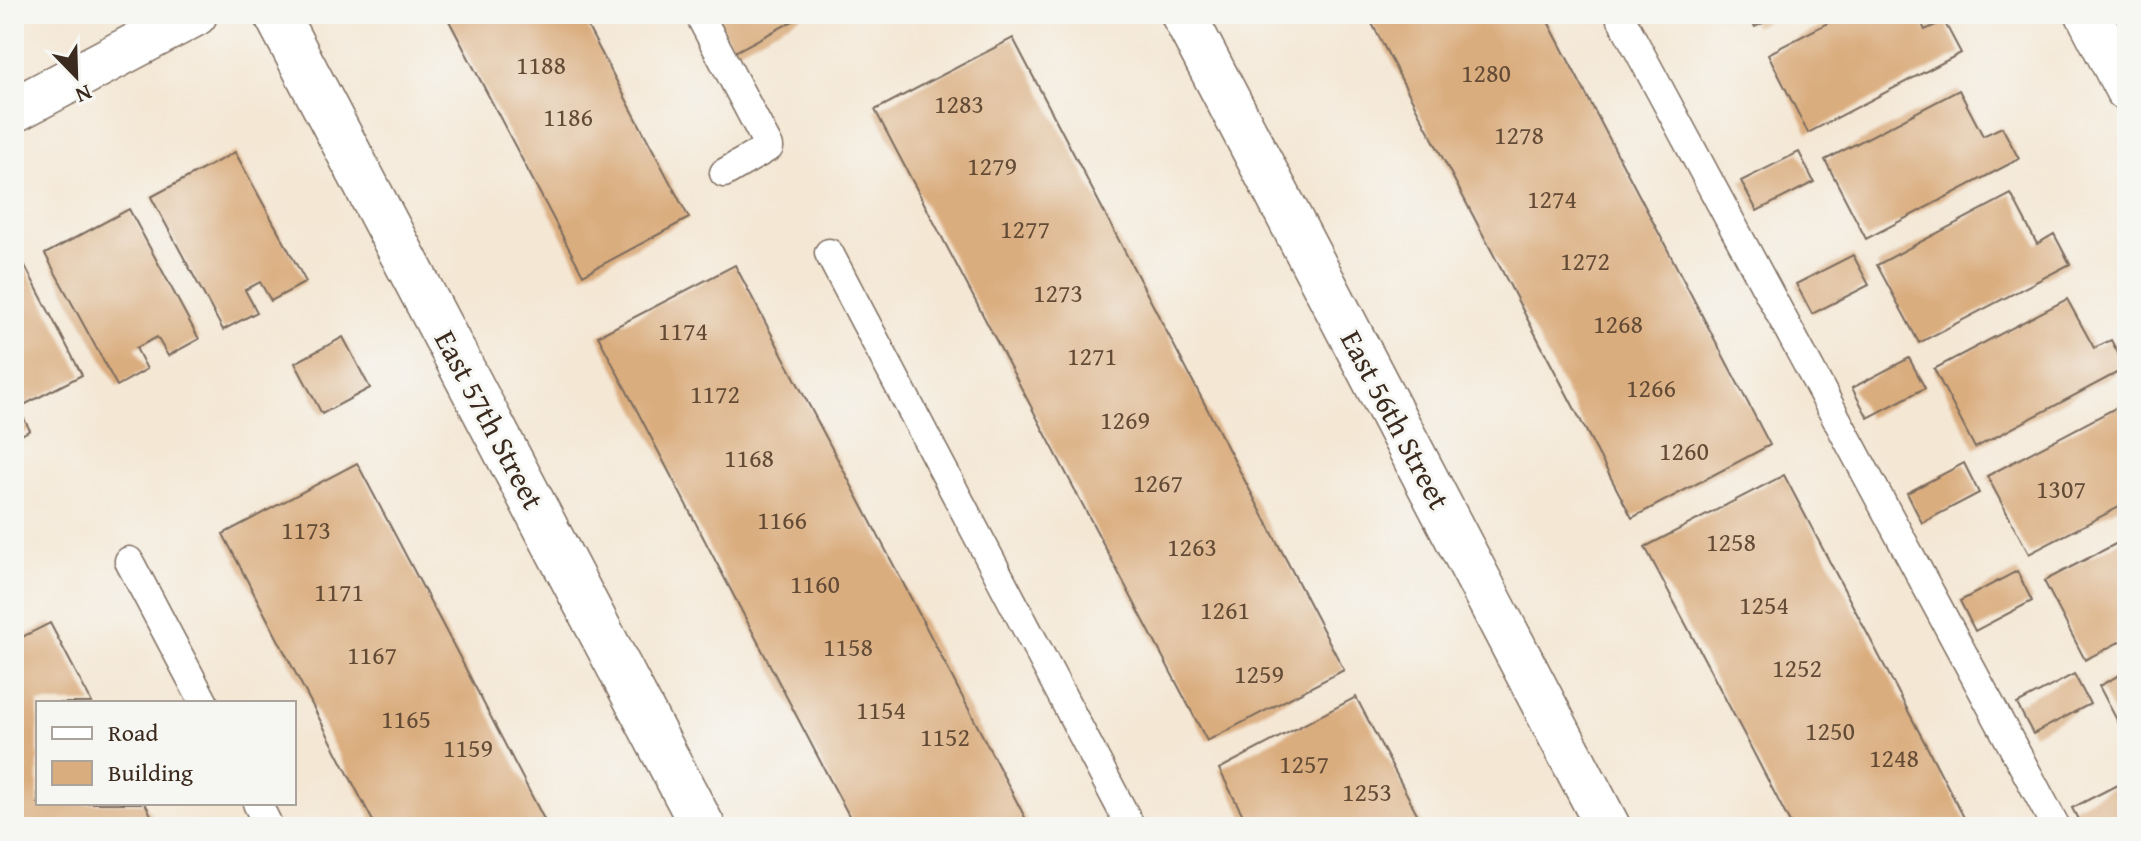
<svg xmlns="http://www.w3.org/2000/svg" width="2141" height="841" viewBox="0 0 2141 841" font-family="'Gentium Book Plus',serif">
  <style>
    .building { fill: #daad7f }
    .lines { fill: none; stroke-linecap: round; stroke-linejoin: round }
    .service-casing { stroke: #7c6c5e; stroke-width: 31 }
    .minor-casing { stroke: #7c6c5e; stroke-width: 47 }
    .service { stroke: #fff; stroke-width: 28 }
    .minor { stroke: #fff; stroke-width: 44 }
    .labels { text-anchor: middle; stroke-width: 6; stroke-linejoin: round; paint-order: stroke }
    .number-label { font-size: 26px; fill: #634b36 }
    .street-label { font-size: 30px; fill: #3b2a1e; stroke: #f6f6f2 }
  </style>
  <rect width="100%" height="100%" fill="#f6f6f2"/>
  <filter id="ink" filterUnits="userSpaceOnUse"><feTurbulence type="fractalNoise" baseFrequency=".0125" numOctaves="2"/><feDisplacementMap in="SourceGraphic" scale="16" xChannelSelector="R" yChannelSelector="G"/><feConvolveMatrix kernelMatrix="1 2 1 2 8 2 1 2 1" color-interpolation-filters="sRGB"/></filter>
  <filter id="wash" filterUnits="userSpaceOnUse"><feTurbulence type="fractalNoise" baseFrequency=".006" numOctaves="4" result="noise"/><feDisplacementMap in="SourceGraphic" scale="32" xChannelSelector="R" yChannelSelector="G"/><feGaussianBlur stdDeviation="1.8" result="paint"/><feColorMatrix in="noise" values="0 0 0 0 0 0 0 0 0 0 0 0 0 0 0 0 0 1.4 0 .05"/><feComposite in="paint" operator="in"/></filter>
  <g filter="url(#wash)">
    <rect width="100%" height="100%" fill="#f4e7d4"/>
    <g id="blocks">
      <path class="building" d="M449 14H581L689 218 583 275 446 15Z
        M715 14H806L735 52Z
        M1367 14H1544L1770 445 1632 518Z
        M1748 14H1780L1755 27Z
        M1845 14H1917L1925 30 1944 21 1961 53 1808 133 1768 54Z
        M1013 38 1344 670 1207 741 875 110Z
        M1959 90 1983 136 2002 127 2019 159 1866 239 1825 160Z
        M235 152 306 282 271 301 260 282 245 290 257 312 223 330 151 197Z
        M1799 152 1814 182 1757 211 1741 181Z
        M2011 194 2037 244 2054 234 2070 264 1919 343 1877 265Z
        M129 209 199 339 168 356 157 337 136 348 147 369 117 386 45 254Z
        M1853 255 1869 285 1812 314 1796 284Z
        M24 264 82 375 18 408 30 430 16 438 14 269Z
        M735 265 901 579 1030 827H855L829 778 598 336Z
        M2067 299 2094 348 2111 340 2126 368 1975 448 1934 369Z
        M343 337 370 388 322 414 295 363Z
        M1909 358 1925 388 1868 418 1852 388Z
        M2121 405 2127 416V503L2029 554 1987 476Z
        M357 463 456 650 548 827H376L355 787 223 534Z
        M1964 463 1979 493 1922 523 1907 493Z
        M1784 475 1916 726 1969 827H1792L1745 736 1645 547Z
        M2127 538V638L2085 660 2044 581Z
        M2017 571 2032 601 1975 631 1960 601Z
        M50 623 92 703H38V803H145L157 827H14V641Z
        M2127 671V739L2099 686Z
        M2074 674 2090 704 2033 734 2017 704Z
        M1356 697 1424 827H1249L1219 769Z
        M2127 780V818L2109 827H2082L2072 808Z"/>
    </g>
  </g>
  <g filter="url(#ink)">
    <use href="#blocks" fill-opacity="0" stroke="#7c6c5e" stroke-width="2"/>
    <g class="lines">
      <g class="service-casing">
        <path id="service" d="M699 14 769 147 724 173
          M1619 14 2056 827
          M829 253 1131 827
          M129 561 204 703
          M257 803 269 827"/>
      </g>
      <g class="minor-casing">
        <path id="minor" d="M276 14 703 827
          M1183 14 1608 827
          M2088 14 2127 89
          M14 110 195 14"/>
      </g>
      <use href="#service" class="service"/>
      <use href="#minor" class="minor"/>
    </g>
  </g>
  <g class="labels">
    <g class="number-label">
      <text x="541" y="74">1188</text>
      <text x="1486" y="82">1280</text>
      <text x="959" y="113">1283</text>
      <text x="568" y="126">1186</text>
      <text x="1519" y="144">1278</text>
      <text x="992" y="175">1279</text>
      <text x="1552" y="208">1274</text>
      <text x="1025" y="238">1277</text>
      <text x="1585" y="270">1272</text>
      <text x="1058" y="302">1273</text>
      <text x="1618" y="333">1268</text>
      <text x="683" y="340">1174</text>
      <text x="1092" y="365">1271</text>
      <text x="1651" y="397">1266</text>
      <text x="715" y="403">1172</text>
      <text x="1125" y="429">1269</text>
      <text x="1684" y="460">1260</text>
      <text x="749" y="467">1168</text>
      <text x="1158" y="492">1267</text>
      <text x="2061" y="498">1307</text>
      <text x="782" y="529">1166</text>
      <text x="306" y="539">1173</text>
      <text x="1731" y="551">1258</text>
      <text x="1192" y="556">1263</text>
      <text x="815" y="593">1160</text>
      <text x="339" y="601">1171</text>
      <text x="1764" y="614">1254</text>
      <text x="1225" y="619">1261</text>
      <text x="848" y="656">1158</text>
      <text x="372" y="664">1167</text>
      <text x="1797" y="677">1252</text>
      <text x="1259" y="683">1259</text>
      <text x="881" y="719">1154</text>
      <text x="406" y="728">1165</text>
      <text x="1830" y="740">1250</text>
      <text x="945" y="746">1152</text>
      <text x="468" y="757">1159</text>
      <text x="1894" y="767">1248</text>
      <text x="1304" y="773">1257</text>
      <text x="1367" y="801">1253</text>
    </g>
    <g class="street-label">
      <text transform="translate(489 420) rotate(62)" y="10">East 57th Street</text>
      <text transform="translate(1395 420) rotate(62)" y="10">East 56th Street</text>
    </g>
  </g>
  <rect width="2141" height="841" fill="none" stroke="#f6f6f2" stroke-width="48"/>
  <rect x="36" y="701" width="260" height="104" fill="#f6f6f2" stroke="#aba49d" stroke-width="2"/>
  <rect x="52" y="727" width="40" height="12" fill="#ffffff" stroke="#aba49d" stroke-width="2"/>
  <text x="108" y="741" font-size="24" fill="#3b2a1e">Road</text>
  <rect x="52" y="761" width="40" height="24" fill="#daad7f" stroke="#aba49d" stroke-width="2"/>
  <text x="108" y="781" font-size="24" fill="#3b2a1e">Building</text>
  <g transform="translate(76 76) rotate(157)" stroke="#f6f6f2" stroke-width="6" paint-order="stroke">
  <path d="M0-6L14 30L0 20L-14 30Z" fill="#3b2a1e"/>
  <text y="-12" font-size="22" font-weight="bold" text-anchor="middle" fill="#3b2a1e">N</text>
  </g>
</svg>
